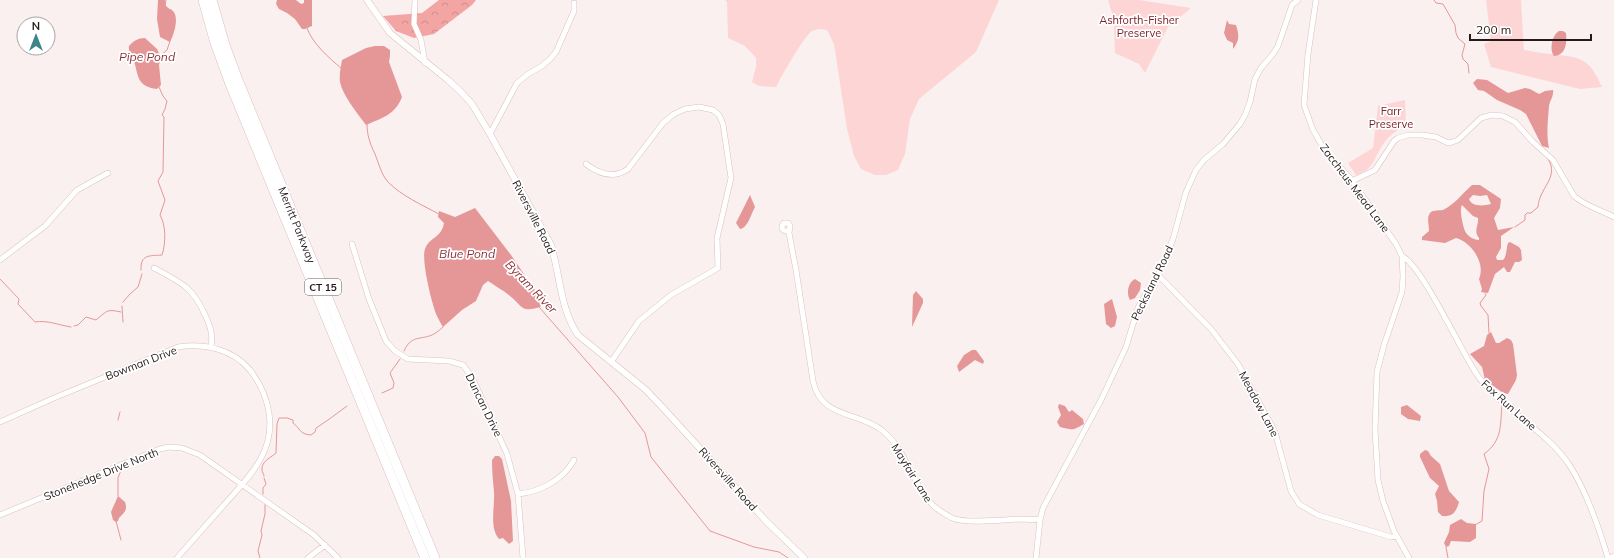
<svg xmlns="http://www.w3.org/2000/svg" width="1614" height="558" viewBox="0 0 1614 558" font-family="Mulish,sans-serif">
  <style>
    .green { fill: #fdd5d4 }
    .forest { fill: url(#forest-crowns) }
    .water { fill: #e59797; fill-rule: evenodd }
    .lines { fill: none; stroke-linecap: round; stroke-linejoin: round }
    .stream { stroke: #e59797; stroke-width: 1 }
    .minor-casing { stroke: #dbc0bf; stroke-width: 6 }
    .tertiary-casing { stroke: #dbc0bf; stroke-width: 7 }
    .motorway-casing { stroke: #dbc0bf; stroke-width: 10 }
    .minor { stroke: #fff; stroke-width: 5 }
    .tertiary { stroke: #fff; stroke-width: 6 }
    .motorway { stroke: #fff; stroke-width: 9 }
    .labels { text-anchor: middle; stroke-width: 3.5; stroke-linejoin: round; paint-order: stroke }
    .shield { fill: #fff; stroke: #665f5f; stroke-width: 1 }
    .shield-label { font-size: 10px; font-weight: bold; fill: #241a1a }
    .park-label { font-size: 11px; fill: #7c2129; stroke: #fff }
    .street-label { font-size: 11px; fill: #241a1a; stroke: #fff }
    .water-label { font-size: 12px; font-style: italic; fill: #8e3338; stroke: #fff }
  </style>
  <defs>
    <pattern id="forest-crowns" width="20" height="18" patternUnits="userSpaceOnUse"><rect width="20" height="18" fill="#f3a5a4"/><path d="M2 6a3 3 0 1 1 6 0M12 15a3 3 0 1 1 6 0" fill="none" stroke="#d08d8d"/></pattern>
  </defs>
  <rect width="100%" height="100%" fill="#fbf0f0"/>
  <path class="green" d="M725 0H999L976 52 919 99 910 119 905 154 898 170 886 175H875L861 169 854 156 847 129 834 44 827 30C823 29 816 29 812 31 804 36 781 77 776 87L759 86 752 82 756 67V58L745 46 728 38 727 2Z
    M1108 0H1139L1191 8 1168 27 1145 73 1139 64 1115 53 1114 20Z
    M1486 0H1521L1524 50C1536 52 1547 54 1558 55 1585 57 1591 63 1602 87L1580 89 1491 67 1484 44 1491 41Z
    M1405 100 1406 125C1396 131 1388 136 1382 146 1372 161 1375 168 1356 175L1348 163 1373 148 1378 106Z"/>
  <path class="forest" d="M439 0H476L472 5 434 34 414 38 396 31 383 16 422 13Z"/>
  <path class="water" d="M158 0H165L166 6C168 8 170 9 172 10 180 16 174 35 170 42L160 37 157 19Z
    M277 0H296L301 4 304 3V0H312V26L305 29H302L295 19 287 13 279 9 276 4Z
    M1227 20 1229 24 1236 25C1239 35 1240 40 1233 49V43L1227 40 1224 33Z
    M1559 31H1563L1566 33C1567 43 1566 55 1554 56 1549 50 1552 35 1559 31Z
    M145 38 157 49 161 57 159 65 161 85 157 89C137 86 139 78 134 61 132 55 128 52 129 46 133 41 138 38 145 38Z
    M375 46H384L390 50V56L389 62 402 97C395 115 382 118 366 125 357 113 343 96 340 82 339 75 341 66 342 60L366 48Z
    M1477 79 1487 80 1508 93 1525 88 1530 89 1539 94 1545 91 1553 90C1554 96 1550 100 1549 106 1548 120 1546 134 1549 148L1542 146 1526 114 1520 110 1497 100 1484 91 1478 90 1473 83Z
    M1472 185H1480L1501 199 1500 208 1494 218 1498 230 1514 227 1501 236V248L1496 257 1497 260H1503C1507 256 1506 249 1508 243L1510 242 1519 247 1521 250 1522 260 1519 262H1515L1510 272H1507L1504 267 1495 274 1488 293 1481 292 1482 289 1479 279C1486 263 1471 242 1456 238L1445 243 1422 240V237L1429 231C1429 226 1427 219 1429 215 1431 209 1438 211 1443 210 1454 205 1463 193 1472 185ZM1473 195 1480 196 1487 195 1491 204C1483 206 1472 207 1469 199ZM1462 205 1473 216 1478 218C1479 225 1473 231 1479 238V240C1474 240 1467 236 1465 231 1463 227 1459 209 1462 205Z
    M750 195 755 207C751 214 748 228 740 229L736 223Z
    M475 208 511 255 543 302 540 307C520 313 523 306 510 296 503 290 495 286 488 281L483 285 476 301 462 310 443 327C441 324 439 320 437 316 432 305 421 260 425 249 430 236 441 239 444 223L438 217 439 211 455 217Z
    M1135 279 1141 283 1140 290 1135 298 1130 300C1126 294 1128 282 1135 279Z
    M916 291 923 299V303L912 327 913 295Z
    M1112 299 1117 317 1115 326 1111 328 1106 324 1104 304Z
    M1491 332 1496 343H1499L1507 338 1511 340 1513 344 1517 375 1516 380 1508 394 1503 393 1485 380 1482 367 1470 354 1484 346 1487 335Z
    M972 350H976L984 361 983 364 975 360 959 372 957 366 964 355Z
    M1059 404 1065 406 1069 412 1072 410 1083 419 1084 424C1072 431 1073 430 1060 427L1057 422 1061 415 1058 407Z
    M1407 405 1421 416 1420 421 1408 419 1401 414V407Z
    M1425 450 1428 451 1431 456 1440 464 1449 491 1459 502C1456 512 1453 517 1442 516L1438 512 1437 501 1435 494 1439 486 1430 478 1420 457V454Z
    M495 456H499L502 459 511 501 513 541 509 544 503 538 499 539C489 527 495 507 494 492 493 482 492 471 492 460Z
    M118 496 125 502C128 510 124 513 119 518L118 521 116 522 113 520 111 512Z
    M1461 519 1467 523 1476 524V538L1470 542 1451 541 1449 546 1446 547 1444 543 1449 532 1450 525Z"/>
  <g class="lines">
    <path class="stream" d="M1434 0 1436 3 1443 4 1455 25 1456 33 1458 38 1465 44 1462 55 1463 59 1468 64 1469 73
      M165 5 166 0
      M307 28C312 43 329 58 341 68
      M160 56 167 50 170 41
      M367 124C367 135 370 144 375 154 379 164 381 174 388 182 402 196 422 205 439 214
      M1515 227 1525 220V215L1527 213H1531L1538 207C1539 188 1560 177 1548 159
      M141 270C140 254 150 256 162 255 166 243 166 225 160 215L165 200 158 181 163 172 164 117 162 115 165 109 167 101 163 96 159 87
      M0 279 19 299 18 304 35 322C48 320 58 325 71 327
      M1485 293 1486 295 1480 303 1481 306 1488 315 1489 333
      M123 302 130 294 138 287 142 274
      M122 306 123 322
      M539 307 618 397 645 433 651 457 710 531 754 547 779 552 788 558
      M74 326 78 325 86 317 96 320C108 310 107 309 121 312
      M404 351C411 335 420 340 432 335 436 333 440 330 443 327
      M382 393 393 388 394 383 390 373 400 359
      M1503 399V392
      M118 420 120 412
      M264 476C264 474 262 472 262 470 261 461 272 457 276 453L277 424 279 418H287L293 420V423C301 429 299 434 311 435L315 432 316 428 328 420 347 406
      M263 494V488L266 484 264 478
      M118 496V478L121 470
      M116 521 121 540
      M1475 525 1482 521 1484 491 1489 469 1484 454C1503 440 1500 425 1502 404
      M1446 547 1448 558
      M260 558 258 551 262 535 261 531 265 514V505"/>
    <g class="minor-casing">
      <path id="minor" d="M415 0 414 24 421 40 425 63
        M1316 0 1308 54 1304 105 1313 130 1326 152 1350 178 1396 244 1402 256 1403 276 1402 292 1384 345 1377 372 1375 430 1378 480 1383 501 1394 531 1409 558
        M490 134 517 83 528 74 542 66 550 59 556 52 574 11V3
        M586 164C599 174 614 179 628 169L663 123 674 114 685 109 699 107 713 110 719 115 723 124 731 178 717 238 718 268 671 295 639 321 611 362
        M1352 181 1375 170 1394 141 1398 138 1408 135H1422L1436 137 1448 143 1452 142 1458 140 1481 118 1492 115 1503 116 1515 122 1533 142 1553 160 1574 196C1585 206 1601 210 1614 217
        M789 231H785L782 229V226L784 223H788L790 226 789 233 796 270 813 381C821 419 858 411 883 431 906 450 911 481 930 502 935 509 945 514 952 518 966 524 1003 520 1019 519 1026 519 1033 520 1040 519
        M352 244 369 299 386 341 395 351 408 359 449 361 463 365 472 377 507 454 518 494 523 558
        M1402 256C1422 266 1460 349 1476 373 1498 408 1546 429 1570 466 1587 492 1599 528 1608 558
        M0 260 45 226 77 190 108 173
        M154 268C182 283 193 287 206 317 211 328 213 336 211 347
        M1158 275 1211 329 1238 364 1275 432 1291 491 1299 504 1318 515 1391 537 1396 536
        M0 422 54 398 178 347C204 343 233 349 250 370 270 396 277 429 261 458 252 476 236 491 223 506 208 523 192 541 177 558
        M518 494C540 492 563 480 574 460
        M0 515 157 450 168 447 182 448 200 455 314 535 338 558
        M308 558 325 545
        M1036 558 1040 520 1043 508 1102 398 1126 347 1138 308 1152 283 1158 275 1173 239 1186 192 1196 170 1204 160 1223 144 1240 124 1245 115 1250 102 1255 79 1261 68 1273 54 1278 46 1292 5 1298 0
        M1610 558 1614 556"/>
    </g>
    <g class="tertiary-casing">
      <path id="tertiary" d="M367 0 390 33 448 80 460 91 472 104 490 134 551 245C560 274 560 309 578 335L646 390 664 409 766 521 804 558"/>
    </g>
    <g class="motorway-casing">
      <path id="motorway" d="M203 0 215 43 230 84 425 558
        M212 0 225 45 238 80 435 558"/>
    </g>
    <use href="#minor" class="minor"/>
    <use href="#tertiary" class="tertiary"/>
    <use href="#motorway" class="motorway"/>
  </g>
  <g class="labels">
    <rect class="shield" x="305" y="279" width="36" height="16" rx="3"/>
    <g class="shield-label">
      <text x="323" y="291">CT 15</text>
    </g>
    <g class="park-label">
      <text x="1139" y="24">Ashforth-Fisher<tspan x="1139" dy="13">Preserve</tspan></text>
      <text x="1391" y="115">Farr<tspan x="1391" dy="13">Preserve</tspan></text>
    </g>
    <g class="street-label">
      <text transform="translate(1355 188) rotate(53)" y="4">Zaccheus Mead Lane</text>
      <text transform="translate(534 217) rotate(63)" y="4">Riversville Road</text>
      <text transform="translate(297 225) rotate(68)" y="4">Merritt Parkway</text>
      <text transform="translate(1152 283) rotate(-64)" y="4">Pecksland Road</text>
      <text transform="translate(141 363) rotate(-21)" y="4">Bowman Drive</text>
      <text transform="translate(1259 404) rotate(62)" y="4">Meadow Lane</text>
      <text transform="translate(484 405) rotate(64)" y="4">Duncan Drive</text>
      <text transform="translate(1509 405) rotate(42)" y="4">Fox Run Lane</text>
      <text transform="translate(912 473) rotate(58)" y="4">Mayfair Lane</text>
      <text transform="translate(101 474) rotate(-22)" y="4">Stonehedge Drive North</text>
      <text transform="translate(728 479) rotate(48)" y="4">Riversville Road</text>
    </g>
    <g class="water-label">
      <text x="147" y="61">Pipe Pond</text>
      <text x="467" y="258">Blue Pond</text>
      <text transform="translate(531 287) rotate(46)" y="4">Byram River</text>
    </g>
  </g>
  <g transform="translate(36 36)"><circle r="19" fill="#ffffff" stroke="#a7a3a3"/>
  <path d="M0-3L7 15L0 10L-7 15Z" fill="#3d8589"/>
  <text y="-6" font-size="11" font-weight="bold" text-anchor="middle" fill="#241a1a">N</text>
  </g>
  <path d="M1470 34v6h121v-6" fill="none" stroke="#241a1a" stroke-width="2"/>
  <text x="1476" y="34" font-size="12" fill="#241a1a" stroke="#ffffff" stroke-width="3" paint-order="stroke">200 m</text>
</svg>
